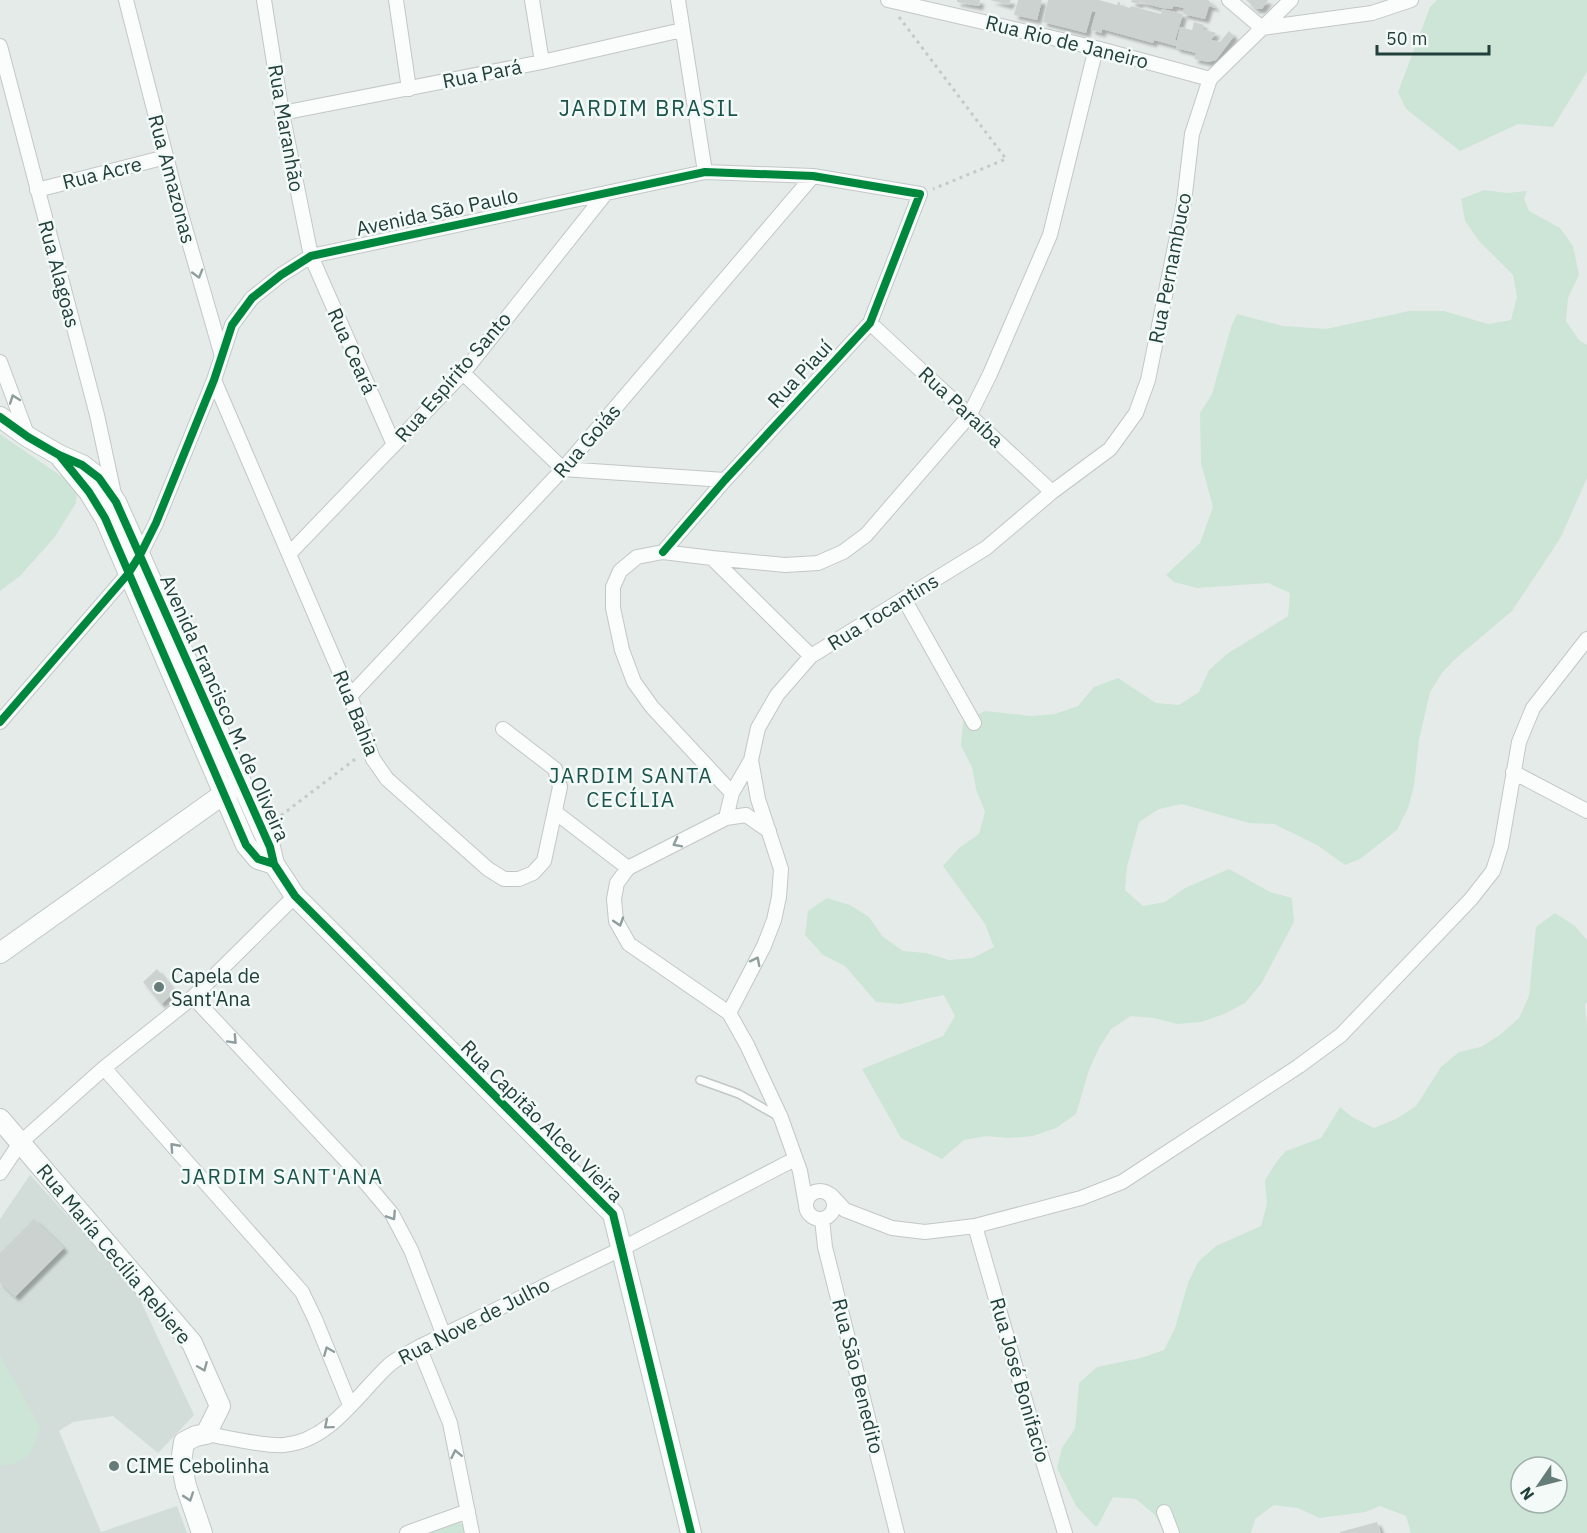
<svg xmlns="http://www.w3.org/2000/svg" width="1587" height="1533" viewBox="0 0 1587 1533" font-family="'IBM Plex Sans',sans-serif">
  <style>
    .built { fill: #d2ddd9 }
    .green { fill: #cde5d7; fill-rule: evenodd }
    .building { fill: #ccd2d0; filter: url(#shadow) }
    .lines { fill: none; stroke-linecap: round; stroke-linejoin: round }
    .lane-casing { stroke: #c2c8c6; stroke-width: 10 }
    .street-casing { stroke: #c2c8c6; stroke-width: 16 }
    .secondary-casing { stroke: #c0c9c6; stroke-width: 22 }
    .path { stroke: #c2cbc9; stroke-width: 3; stroke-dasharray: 3 4.5; stroke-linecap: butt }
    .lane { stroke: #fbfcfc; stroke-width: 7 }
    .street { stroke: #fbfcfc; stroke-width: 14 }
    .secondary { stroke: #fbfcfc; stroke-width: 20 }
    .cycleway-casing { stroke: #f3faf7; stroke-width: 11 }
    .cycleway { stroke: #00873e; stroke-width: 8 }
    .oneway { stroke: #8e9e9c }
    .poi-dot { fill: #667c78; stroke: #f3faf7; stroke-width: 2 }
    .labels { text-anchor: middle; stroke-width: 5; stroke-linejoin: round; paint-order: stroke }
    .street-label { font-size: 20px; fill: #21403b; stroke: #f3faf7 }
    .poi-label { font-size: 20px; fill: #21403b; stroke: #f3faf7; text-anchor: start }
    .neighbourhood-label { font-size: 21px; letter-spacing: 1.5px; fill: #1b544c; stroke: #f3faf7 }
    .quarter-label { font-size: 22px; letter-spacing: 1.5px; fill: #1b544c; stroke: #f3faf7 }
  </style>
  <defs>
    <filter id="shadow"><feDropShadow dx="4" dy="4" stdDeviation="1.5" flood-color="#0004"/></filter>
  </defs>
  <rect width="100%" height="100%" fill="#e5ebe9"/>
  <path class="built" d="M30 1175 136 1291 194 1415 158 1453 113 1416 73 1422 59 1431 101 1532 177 1506 187 1533H0V1219Z"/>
  <path class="green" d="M1437 0H1587V72L1553 127 1518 124 1460 151 1406 109 1398 92 1430 7Z
    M1484 190 1507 193 1527 191 1524 199 1529 211 1560 228 1573 246 1579 275 1568 298 1566 321 1579 340 1587 345V478L1561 537 1512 611 1454 660 1442 673 1430 692 1419 740 1414 786 1408 808 1397 830 1360 859 1345 865 1317 845 1274 824 1249 823 1182 804 1159 809 1139 822 1127 867 1125 890 1143 906 1165 902 1185 888 1229 869 1270 892 1292 898 1294 922 1261 984 1245 1003 1224 1014 1201 1022 1177 1024 1154 1018 1131 1016 1111 1029 1099 1048 1089 1070 1076 1114 1056 1128 1033 1136 1009 1138 986 1136 964 1140 942 1159 901 1138 862 1069 943 1036 955 1016 944 995 900 1004 876 1002 845 966 823 955 805 935 808 911 827 898 850 905 869 917 882 936 903 951 926 953 949 960 973 958 994 947 985 924 943 866 959 848 979 834 985 812 976 789 972 767 961 746 963 722 985 711 1031 716 1055 714 1078 706 1094 687 1118 678 1156 703 1179 705 1199 692 1209 670 1227 654 1288 616 1290 593 1268 583 1197 588 1174 582 1166 575 1200 543 1213 507 1201 463 1200 413 1212 394 1231 327 1237 314 1283 326 1326 329 1409 311H1444L1488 324 1511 320 1517 297 1513 275 1479 241 1465 221 1461 199Z
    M0 434 77 487 76 503 54 538 20 576 0 591Z
    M1555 913 1575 926 1587 940V1002L1585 1005 1587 1026V1533H1411L1406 1516 1380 1506 1365 1512 1319 1518 1298 1508 1274 1505 1255 1519 1251 1533H1164L1155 1515 1136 1499 1113 1497 1097 1527 1094 1525 1076 1506 1057 1468 1062 1448 1075 1429 1079 1383 1097 1367 1141 1358 1164 1350 1175 1328 1188 1283 1198 1262 1216 1246 1261 1226 1267 1204 1265 1180 1277 1161 1286 1151 1321 1138 1340 1107 1352 1117 1374 1128 1396 1119 1416 1106 1441 1067 1459 1052 1481 1047 1501 1034 1519 1018 1529 996 1536 927ZM1521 1467H1557V1503H1521Z
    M0 1355 40 1427C33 1453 28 1463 0 1466Z
    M458 1522 463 1524 465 1533H428Z"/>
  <path class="building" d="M957 0H980L979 6 957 2Z
    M990 0H1011L1009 5Z
    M1018 0H1042L1037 20 1014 15Z
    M1048 0H1099L1117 5 1118 2H1120V5L1130 8 1131 6 1161 14 1162 9 1183 14 1175 40 1177 41 1180 27 1192 30 1194 22 1204 25 1202 29 1216 33 1211 40 1220 42 1229 31 1234 36 1216 60 1208 62 1194 59 1196 53 1176 48V46L1154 40 1153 43 1102 29V33L1091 30 1096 12 1092 11 1086 33 1043 22Z
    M1132 0H1208L1216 8 1209 6 1205 19 1183 14 1184 8 1173 6V9L1162 8 1140 2 1139 4 1131 2Z
    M1246 0H1268L1262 9H1256Z
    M157 969 175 992 161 1004 143 982Z
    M34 1219 64 1248 15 1297 0 1282V1253Z
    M1377 1522 1381 1533H1340V1532Z"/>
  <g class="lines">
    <g class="lane-casing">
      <path id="lane" d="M700 1080 739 1094 779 1117"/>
    </g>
    <g class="street-casing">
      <path id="street" d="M126 0 179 207 222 356
        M264 0 282 113 311 256 394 445
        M396 0 409 89
        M532 0 542 62
        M678 0 705 172
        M888 0 1096 48 1210 79
        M1229 0 1262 28 1372 13 1411 0
        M0 46 97 415 114 494
        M282 113 542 62 682 30
        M37 190 166 157
        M870 323 1052 492
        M0 362 28 437
        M463 373 563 469 725 480
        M214 380 350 696 373 759 387 779 488 869 504 879H519L533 873 544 861 560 787 555 769 503 729
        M290 553 463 373 606 193
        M712 558 785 565 818 563 843 552 866 535 969 416 990 374 1050 235 1096 48
        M904 599 974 723
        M350 696 563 469 813 176
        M0 722 128 574 140 555 156 523 214 380 232 325 252 298 281 275 311 256 705 172 813 176 920 194 870 323 725 480 663 552
        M1513 772 1587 811
        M732 793 652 707 634 682 622 650 613 608V587L620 571 637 557 663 552 712 558 811 656
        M555 812 628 868
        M726 818 732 793 751 760 758 728 777 695 811 656 986 548 1052 492 1110 449 1136 413 1148 380 1184 202 1192 134 1210 79 1291 0
        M769 831 746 815 726 818 628 868 617 883 614 899 616 921 629 944 729 1013 747 1045 781 1118 800 1171 806 1205
        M193 997 355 1170 392 1214 411 1250 444 1336
        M729 1013 764 946 774 920 779 897 781 869 758 799 751 760
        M104 1068 302 1292 315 1319 350 1405
        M0 1173 20 1143 104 1068 193 997 295 896
        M806 1205a14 14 0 1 1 28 0a14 14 0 1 1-28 0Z
        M831 1195 845 1210 892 1228 925 1232 975 1226 1081 1198 1122 1182 1299 1066 1341 1035 1471 899 1493 871 1501 846 1519 742 1533 708 1587 639
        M822 1219 825 1247 897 1533
        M975 1226 1038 1445 1065 1533
        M419 1347 450 1423 472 1533
        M206 1434C226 1437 266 1447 284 1445 330 1441 357 1395 388 1366 396 1358 409 1353 419 1347L623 1248 795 1159
        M1164 1512 1172 1533
        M407 1533 468 1511"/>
    </g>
    <g class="secondary-casing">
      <path id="secondary" d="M0 417 28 437 59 455 82 465 99 478 116 502 270 847 274 864 295 896 613 1214 691 1533
        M61 458 89 492 105 518 246 845 258 859 274 864
        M0 953 232 788
        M0 1119 192 1343 220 1406 206 1434 196 1436 184 1442 181 1462 186 1486 202 1533"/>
    </g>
    <path class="path" d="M899 17 1006 159 933 189
      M275 820 358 757"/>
    <use href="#lane" class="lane"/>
    <use href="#street" class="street"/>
    <use href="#secondary" class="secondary"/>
    <g class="cycleway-casing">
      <path id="cycleway" d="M0 417 28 437 59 455 82 465 99 478 116 502 270 847 274 864 295 896 613 1214 691 1533
        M60 456 89 492 105 518 246 845 258 859 274 864
        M0 722 128 574 140 555 156 523 214 380 232 325 252 298 281 275 311 256 705 172 813 176 920 194 870 323 725 480 663 552"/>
    </g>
    <use href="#cycleway" class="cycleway"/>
  </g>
  <defs><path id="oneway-chevron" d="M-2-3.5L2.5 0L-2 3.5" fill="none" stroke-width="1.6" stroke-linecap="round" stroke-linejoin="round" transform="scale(1.5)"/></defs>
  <g class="oneway">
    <use href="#oneway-chevron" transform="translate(198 274) rotate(74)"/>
    <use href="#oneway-chevron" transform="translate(14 399) rotate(-110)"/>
    <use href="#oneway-chevron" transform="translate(677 843) rotate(153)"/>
    <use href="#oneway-chevron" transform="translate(619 922) rotate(72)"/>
    <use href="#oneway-chevron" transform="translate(756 961) rotate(-63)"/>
    <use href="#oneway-chevron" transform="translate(233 1040) rotate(47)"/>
    <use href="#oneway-chevron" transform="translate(174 1147) rotate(-132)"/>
    <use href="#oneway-chevron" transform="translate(392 1216) rotate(57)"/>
    <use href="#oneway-chevron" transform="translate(328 1351) rotate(-112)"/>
    <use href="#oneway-chevron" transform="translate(203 1367) rotate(67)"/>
    <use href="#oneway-chevron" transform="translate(328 1425) rotate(140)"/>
    <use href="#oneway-chevron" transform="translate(456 1454) rotate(-102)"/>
    <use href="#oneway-chevron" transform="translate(189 1497) rotate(71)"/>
  </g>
  <g class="poi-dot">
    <circle cx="159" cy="987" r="6"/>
    <circle cx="114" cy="1466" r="6"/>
  </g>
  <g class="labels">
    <g class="street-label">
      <text transform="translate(1067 42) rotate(14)" y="7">Rua Rio de Janeiro</text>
      <text transform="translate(482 74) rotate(-11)" y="7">Rua Pará</text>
      <text transform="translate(286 128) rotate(80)" y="7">Rua Maranhão</text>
      <text transform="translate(102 173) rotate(-14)" y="7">Rua Acre</text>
      <text transform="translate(172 179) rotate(75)" y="7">Rua Amazonas</text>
      <text transform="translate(437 212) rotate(-12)" y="7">Avenida São Paulo</text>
      <text transform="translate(1170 268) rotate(-79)" y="7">Rua Pernambuco</text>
      <text transform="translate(59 274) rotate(75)" y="7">Rua Alagoas</text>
      <text transform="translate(352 351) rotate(66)" y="7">Rua Ceará</text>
      <text transform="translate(800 374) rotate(-47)" y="7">Rua Piauí</text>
      <text transform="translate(453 377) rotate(-49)" y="7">Rua Espírito Santo</text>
      <text transform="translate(961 407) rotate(43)" y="7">Rua Paraíba</text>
      <text transform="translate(587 441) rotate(-49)" y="7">Rua Goiás</text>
      <text transform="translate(883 612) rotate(-32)" y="7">Rua Tocantins</text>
      <text transform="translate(225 708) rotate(66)" y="7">Avenida Francisco M. de Oliveira</text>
      <text transform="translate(356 713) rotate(68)" y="7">Rua Bahia</text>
      <text transform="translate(542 1121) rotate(45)" y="7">Rua Capitão Alceu Vieira</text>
      <text transform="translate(114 1254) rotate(50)" y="7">Rua María Cecília Rebiere</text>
      <text transform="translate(474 1321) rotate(-27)" y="7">Rua Nove de Julho</text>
      <text transform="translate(858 1376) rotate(76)" y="7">Rua São Benedito</text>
      <text transform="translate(1020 1380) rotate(74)" y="7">Rua José Bonifacio</text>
    </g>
    <g class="poi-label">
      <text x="171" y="983">Capela de<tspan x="171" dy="23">Sant'Ana</tspan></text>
      <text x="126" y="1473">CIME Cebolinha</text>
    </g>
    <g class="neighbourhood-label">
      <text x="631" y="783">JARDIM SANTA<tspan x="631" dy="24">CECÍLIA</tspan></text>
      <text x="282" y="1184">JARDIM SANT'ANA</text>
    </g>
    <g class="quarter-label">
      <text x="649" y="116">JARDIM BRASIL</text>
    </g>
  </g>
  <g transform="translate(1539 1485) rotate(235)"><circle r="28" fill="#f3faf7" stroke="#9fb0ac" stroke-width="1.5"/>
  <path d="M0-4.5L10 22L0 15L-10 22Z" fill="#667c78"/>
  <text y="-9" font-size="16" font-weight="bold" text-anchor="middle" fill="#21403b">N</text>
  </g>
  <path d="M1377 45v9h112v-9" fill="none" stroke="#21403b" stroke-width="3"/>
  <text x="1386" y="45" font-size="18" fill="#21403b" stroke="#f3faf7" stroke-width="4.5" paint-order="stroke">50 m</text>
</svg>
